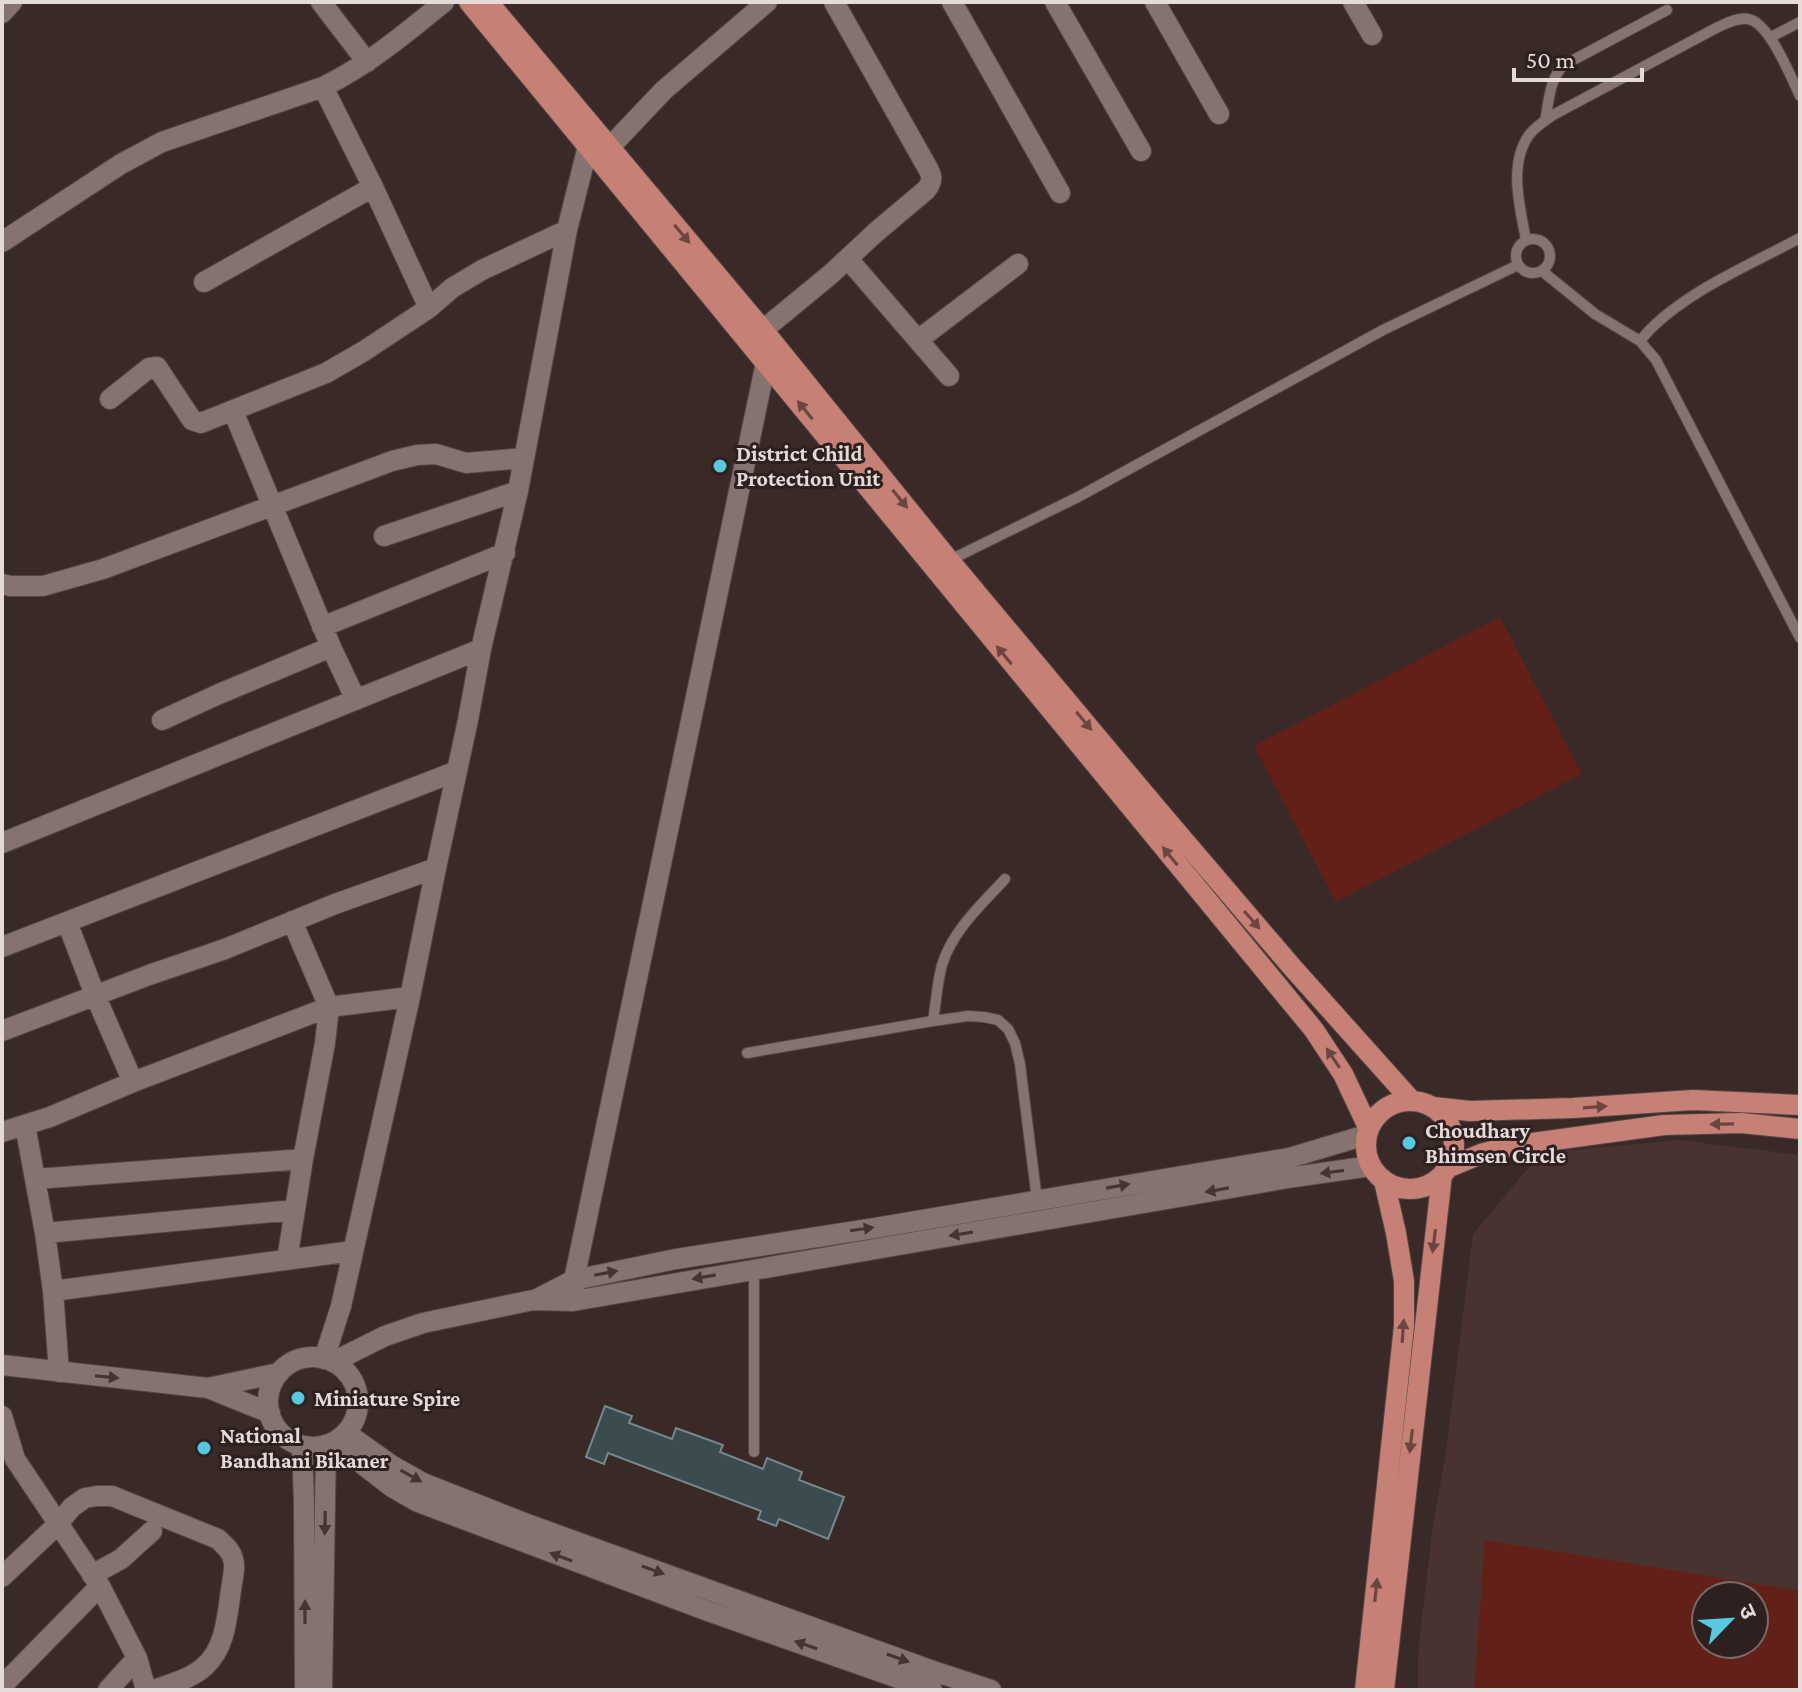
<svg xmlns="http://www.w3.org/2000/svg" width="1802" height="1692" viewBox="0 0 1802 1692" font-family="'Crimson Pro','Noto Sans Devanagari',serif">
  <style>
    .built { fill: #493330; fill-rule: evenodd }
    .pitch { fill: #622019; fill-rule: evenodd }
    .building { fill: #3b4c50; stroke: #76898d; stroke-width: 2 }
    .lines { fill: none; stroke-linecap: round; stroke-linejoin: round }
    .service-casing { stroke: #534644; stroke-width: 12 }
    .minor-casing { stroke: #534644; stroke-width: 22 }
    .tertiary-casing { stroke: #534644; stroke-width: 22 }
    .primary-casing { stroke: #534644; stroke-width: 22 }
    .service { stroke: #857370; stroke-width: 10 }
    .minor { stroke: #857370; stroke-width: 20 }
    .tertiary { stroke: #857370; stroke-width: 20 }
    .primary { stroke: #c68075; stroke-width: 20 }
    .oneway { fill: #6b4641 }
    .oneway2 { fill: #443532 }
    .poi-dot { fill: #56c9e0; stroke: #2e201e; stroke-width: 3 }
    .labels { text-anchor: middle; stroke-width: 6; stroke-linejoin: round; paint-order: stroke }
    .poi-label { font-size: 22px; font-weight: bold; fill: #e4dad8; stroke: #2e201e; text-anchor: start }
  </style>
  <rect width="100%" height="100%" fill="#392a27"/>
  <path class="built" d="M1679 1140 1800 1155V1690H1418V1652L1433 1524 1445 1459 1473 1234 1541 1153ZM1706 1596H1754V1644H1706Z"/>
  <path class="pitch" d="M1500 617 1582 774 1336 902 1254 746Z
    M1485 1540 1800 1591V1690H1474ZM1706 1596H1754V1644H1706Z"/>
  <path class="building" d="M605 1406 632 1416 629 1423 672 1439 676 1428 723 1445 720 1452 763 1469 767 1458 802 1472 799 1480 844 1497 828 1539 779 1519 776 1526 758 1519 761 1511 608 1453 604 1464 586 1457Z"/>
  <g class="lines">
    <g class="service-casing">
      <path id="service" d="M1771 37 1800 22
        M1545 121C1549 102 1549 79 1564 65L1667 10
        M1516 256a17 17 0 1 1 34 0a17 17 0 1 1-34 0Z
        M1526 240C1520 207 1508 165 1529 135 1535 127 1544 121 1553 115L1718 27C1727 23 1738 17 1748 19 1769 22 1791 77 1800 96
        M1542 271 1595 314 1640 341 1656 360 1800 638
        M1640 341C1675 296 1750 265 1800 238
        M948 561 1078 497 1383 330 1518 265
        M933 1021C936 1003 937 983 942 965 952 931 982 904 1005 879
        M747 1053 933 1021 968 1016 984 1017 998 1020 1008 1029 1015 1043 1020 1064 1037 1200
        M754 1452V1268"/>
    </g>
    <g class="minor-casing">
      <path id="minor" d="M321 2 367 62
        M952 2 1060 193
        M1055 2 1141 151
        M1155 2 1219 114
        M1353 2 1372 35
        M2 13 12 2
        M323 87 373 187 429 308
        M609 148 664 90 767 2
        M2 242 121 164 162 142 323 87C368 65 406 33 444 2
        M848 259 949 376
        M204 282 373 187
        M763 330 831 274 875 233 926 190C934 180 932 175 926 165L834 2
        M918 340 1018 264
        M110 399 149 368 157 367 192 420 201 423 326 373 364 351 429 308 452 288 482 270 567 230
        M233 411 331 647 356 700
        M384 536 518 491
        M2 584 10 586H43L103 569 392 461 417 455 436 454 466 463 524 458
        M322 627 505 553
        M162 720 219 694 331 647
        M2 843 481 649
        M67 922 95 995 133 1082
        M2 947 457 771
        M2 1031 149 975 225 949 335 904 436 868
        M25 1125 45 1233 53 1291 59 1372
        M2 1132 50 1117 133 1082 329 1007 410 997
        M35 1179 303 1159
        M45 1233 294 1210
        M287 1260 303 1159 325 1043 329 1007 292 921
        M53 1291 353 1251
        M574 1294V1280L766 362
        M324 1359 341 1306 410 997 436 868 468 720 481 649 518 491 567 230 588 146
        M2 1416 15 1459 100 1586 137 1658 146 1690
        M302 1446 304 1503 305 1690
        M92 1575 121 1559 152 1531
        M2 1577 58 1524 72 1507 85 1498 97 1496H112L218 1539C224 1545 231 1550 233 1559 236 1568 232 1580 231 1590 227 1616 226 1647 205 1666 191 1679 172 1683 154 1690
        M2 1686 100 1586
        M108 1690 137 1658
        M322 1690 326 1445"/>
    </g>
    <g class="tertiary-casing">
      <path id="tertiary" d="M537 1299 574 1280 676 1259 875 1228 1289 1158 1366 1135
        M268 1402a45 45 0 1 1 90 0a45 45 0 1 1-90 0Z
        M333 1362 385 1336 423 1323 533 1300 573 1301 1294 1177 1371 1166
        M2 1365 208 1388 270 1413
        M208 1388 279 1373
        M346 1433 391 1465 423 1483 527 1524 933 1671 991 1690
        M334 1442 392 1487 418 1502 705 1610 932 1690"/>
    </g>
    <g class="primary-casing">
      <path id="primary" d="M469 2 1314 1030 1343 1074 1368 1127
        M488 2 763 330 949 560 1158 810 1292 967 1411 1100
        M1366 1145a44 44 0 1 1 88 0a44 44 0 1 1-88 0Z
        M1433 1107 1470 1111 1573 1108 1693 1100 1800 1105
        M1447 1168 1481 1154 1511 1146 1664 1125 1741 1123 1800 1129
        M1365 1690 1404 1326V1281L1396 1233 1384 1181
        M1384 1690 1442 1175"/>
    </g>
    <use href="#service" class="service"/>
    <use href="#minor" class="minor"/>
    <use href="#tertiary" class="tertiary"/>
    <use href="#primary" class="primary"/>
  </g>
  <defs><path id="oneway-solid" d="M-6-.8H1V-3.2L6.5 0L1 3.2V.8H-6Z" transform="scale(2)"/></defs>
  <g class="oneway">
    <use href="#oneway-solid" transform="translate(682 234) rotate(50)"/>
    <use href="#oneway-solid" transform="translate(805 410) rotate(-129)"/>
    <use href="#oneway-solid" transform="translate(900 499) rotate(51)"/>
    <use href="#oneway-solid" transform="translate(1004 655) rotate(-129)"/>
    <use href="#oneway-solid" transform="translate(1084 721) rotate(50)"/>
    <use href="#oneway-solid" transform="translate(1170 856) rotate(-129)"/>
    <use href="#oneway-solid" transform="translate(1252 920) rotate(49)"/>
    <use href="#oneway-solid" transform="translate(1333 1058) rotate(-124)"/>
    <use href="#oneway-solid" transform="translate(1595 1107) rotate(-4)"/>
    <use href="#oneway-solid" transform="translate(1722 1124) rotate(179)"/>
    <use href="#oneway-solid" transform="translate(1434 1241) rotate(97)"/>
    <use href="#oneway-solid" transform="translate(1403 1331) rotate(-86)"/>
    <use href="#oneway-solid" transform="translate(1411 1441) rotate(97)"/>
    <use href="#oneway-solid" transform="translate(1376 1590) rotate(-84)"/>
  </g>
  <g class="oneway2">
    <use href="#oneway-solid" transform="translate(1332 1172) rotate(172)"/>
    <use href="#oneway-solid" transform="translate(1118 1186) rotate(-10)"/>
    <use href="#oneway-solid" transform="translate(1217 1190) rotate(170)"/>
    <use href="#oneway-solid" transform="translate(862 1229) rotate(-8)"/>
    <use href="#oneway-solid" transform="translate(961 1234) rotate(171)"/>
    <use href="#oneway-solid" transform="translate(606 1273) rotate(-11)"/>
    <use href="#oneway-solid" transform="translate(704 1277) rotate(170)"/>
    <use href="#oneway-solid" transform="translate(107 1377) rotate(6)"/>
    <use href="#oneway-solid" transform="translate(411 1476) rotate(29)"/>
    <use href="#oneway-solid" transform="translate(325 1523) rotate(91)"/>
    <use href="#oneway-solid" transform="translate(561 1557) rotate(-160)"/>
    <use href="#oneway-solid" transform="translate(653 1570) rotate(20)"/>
    <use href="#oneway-solid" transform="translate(305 1612) rotate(-90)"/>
    <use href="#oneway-solid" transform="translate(806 1645) rotate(-161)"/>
    <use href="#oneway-solid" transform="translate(898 1658) rotate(20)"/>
  </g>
  <g class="poi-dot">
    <circle cx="720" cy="466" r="8"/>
    <circle cx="1409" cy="1143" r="8"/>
    <circle cx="298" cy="1398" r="8"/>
    <circle cx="204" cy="1448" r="8"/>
  </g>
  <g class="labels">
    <g class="poi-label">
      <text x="736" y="461">District Child<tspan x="736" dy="25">Protection Unit</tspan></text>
      <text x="1425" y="1138">Choudhary<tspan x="1425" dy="25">Bhimsen Circle</tspan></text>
      <text x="314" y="1406">Miniature Spire</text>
      <text x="220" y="1443">National<tspan x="220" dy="25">Bandhani Bikaner</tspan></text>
    </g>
  </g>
  <rect width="1802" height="1692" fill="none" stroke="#e4dad8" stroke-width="8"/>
  <g transform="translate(1730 1620) rotate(65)"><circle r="38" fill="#2e201e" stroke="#776a68" stroke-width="2"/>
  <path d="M0-6L14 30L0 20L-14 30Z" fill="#56c9e0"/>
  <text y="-12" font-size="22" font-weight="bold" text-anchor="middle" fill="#e4dad8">उ</text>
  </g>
  <path d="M1514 68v12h128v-12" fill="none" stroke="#e4dad8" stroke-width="4"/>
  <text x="1526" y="68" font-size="24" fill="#e4dad8" stroke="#2e201e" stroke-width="6" paint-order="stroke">50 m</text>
</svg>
